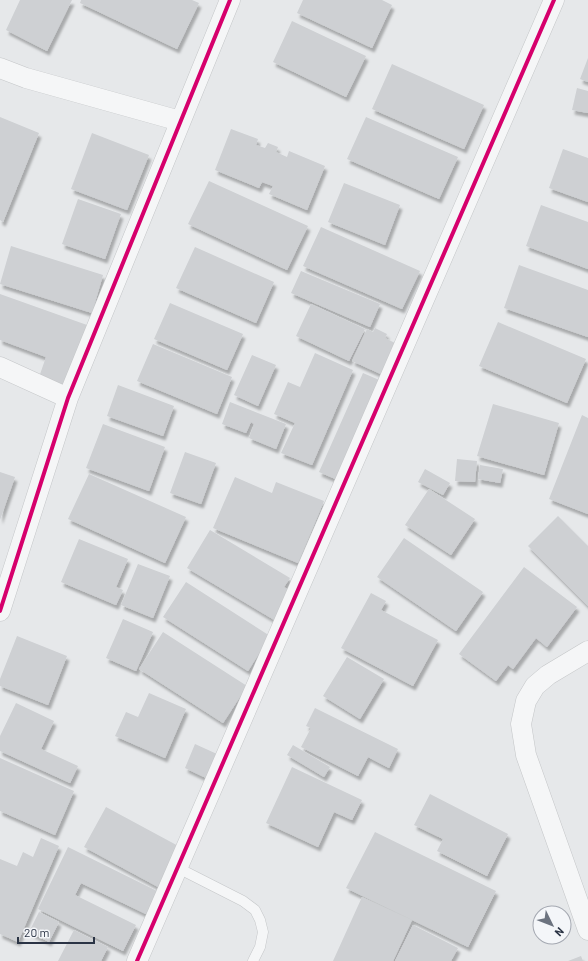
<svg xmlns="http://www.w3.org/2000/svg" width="588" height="961" viewBox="0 0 588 961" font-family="Barlow,sans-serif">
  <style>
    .building { fill: #ced0d3; filter: url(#shadow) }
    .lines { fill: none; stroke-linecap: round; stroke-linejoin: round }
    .service-casing { stroke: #c4c6c8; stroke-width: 11 }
    .minor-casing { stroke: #c4c6c8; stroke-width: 21 }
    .service { stroke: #f5f6f7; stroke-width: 10 }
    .minor { stroke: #f5f6f7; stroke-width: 20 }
    .cycleway-casing { stroke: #f4f6f9; stroke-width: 6 }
    .cycleway { stroke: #d6006c; stroke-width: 4 }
  </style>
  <defs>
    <filter id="shadow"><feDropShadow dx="2.5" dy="4.5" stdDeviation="1" flood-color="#0004"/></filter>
  </defs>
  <rect width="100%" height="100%" fill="#e6e8ea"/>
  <path class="building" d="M20 0H72L47 51 6 30Z
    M81 0H192L199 3 177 49 80 3Z
    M303 0H382L392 5 372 48 297 13Z
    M292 21 366 56 346 97 273 62Z
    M588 58V82L580 79Z
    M392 64 484 105 464 149 372 109Z
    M577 88 588 91V113L572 110Z
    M0 117 39 133 3 222 0 220Z
    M366 117 458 157 439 199 347 159Z
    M231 129 258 139 256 145 265 148 268 143 278 147 276 152 287 157 289 151 325 166 307 210 269 194 273 186 262 182 259 188 215 170Z
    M92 133 149 155 127 210 71 189Z
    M563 149 588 158V202L549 188Z
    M209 181 308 226 287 270 188 224Z
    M344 183 400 205 385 245 328 222Z
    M78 199 121 214 105 259 62 244Z
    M541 205 588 222V269L526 246Z
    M321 227 420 271 402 309 303 266Z
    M11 246 103 275 92 313 0 284Z
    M195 247 274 282 256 323 176 288Z
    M519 265 588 290V337L504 308Z
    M301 271 380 304 370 327 291 293Z
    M0 294 87 325 64 389 38 380 46 357 0 340Z
    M170 303 243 334 227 370 154 339Z
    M311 304 365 329 349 361 296 336Z
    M498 322 586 359 567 403 479 366Z
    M375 328 387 334 385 338 397 344 383 375 352 361 367 329 373 332Z
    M153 344 232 377 217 414 137 381Z
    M315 353 353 370 312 465 281 453 295 423 274 414 288 382 300 387Z
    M252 355 276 365 258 406 234 395Z
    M363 373 384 382 340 481 319 472Z
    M118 385 174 406 163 436 107 416Z
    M230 402 286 424 276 449 249 438 254 424 251 422 246 433 222 424Z
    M493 404 559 423 544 475 477 456Z
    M582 415 588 418V514L549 499Z
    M103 424 165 447 149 491 86 468Z
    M185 452 216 463 201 504 170 493Z
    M457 459 477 461 475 482 455 481Z
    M480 465 503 469 500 483 478 479Z
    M425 469 450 483 443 495 418 482Z
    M0 472 15 477 0 520Z
    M89 474 186 517 165 563 68 519Z
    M235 477 272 493 276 482 324 501 298 563 213 528Z
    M429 489 475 519 451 555 405 525Z
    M558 516 588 546V606L528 546Z
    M210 530 290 578 284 587 293 593 276 621 187 568Z
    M404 538 483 592 456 631 377 577Z
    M79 539 128 559 116 587 123 590 116 605 61 582Z
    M138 564 170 576 153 618 121 605Z
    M524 567 577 607 547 647 536 638 513 669 508 665 496 681 459 654Z
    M186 582 270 636 248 671 163 617Z
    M371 593 386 601 381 610 438 640 413 686 341 648Z
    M123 619 153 632 136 671 106 658Z
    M163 632 247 686 223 723 139 669Z
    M17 636 67 656 48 705 0 686V679Z
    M347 657 384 679 360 719 323 696Z
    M149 693 186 709 165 758 115 736 126 712 138 717Z
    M16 703 54 721 41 749 78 766 70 783 0 751V736Z
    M315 708 398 749 389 768 368 757 358 776 301 747 311 728 306 726Z
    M195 744 217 754 206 778 185 768Z
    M293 745 330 767 324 777 287 755Z
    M0 758 74 791 55 835 0 811Z
    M292 767 362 800 352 820 334 812 318 847 266 823Z
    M430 794 508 834 487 876 437 851 443 839 414 825Z
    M106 807 182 848 160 888 84 847Z
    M375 832 496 891 468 947 346 888Z
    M41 838 59 846 18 942 0 934V859L17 866 23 852 33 857Z
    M68 847 159 892 148 915 81 883 75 895 136 925 123 951 38 909Z
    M362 897 412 920 393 961H333Z
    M39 912 59 922 49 942 29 932Z
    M413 925 458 948 451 961H395Z
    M74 930 108 947 101 961H58Z
    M581 956 583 961H568Z"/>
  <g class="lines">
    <g class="service-casing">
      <path id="service" d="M178 868 243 901 255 910 260 920 263 932 260 947 253 961"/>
    </g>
    <g class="minor-casing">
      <path id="minor" d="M0 68 26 78 180 121
        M0 367 68 398
        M0 611 68 398 230 0
        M588 651 548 675 535 686 526 701 521 724 526 755 588 930
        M137 961 554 0"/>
    </g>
    <use href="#service" class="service"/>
    <use href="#minor" class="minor"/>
    <g class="cycleway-casing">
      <path id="cycleway" d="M0 611 68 398 230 0
        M137 961 554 0"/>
    </g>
    <use href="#cycleway" class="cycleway"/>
  </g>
  <g transform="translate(552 925) rotate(133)"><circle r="19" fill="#f4f6f9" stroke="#a4a8b1"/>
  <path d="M0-3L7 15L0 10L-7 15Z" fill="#6c737f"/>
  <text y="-6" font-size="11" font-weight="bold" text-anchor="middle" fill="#2b3445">N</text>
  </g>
  <path d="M18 937v6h76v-6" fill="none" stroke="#2b3445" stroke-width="2"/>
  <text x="24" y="937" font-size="12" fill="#2b3445" stroke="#f4f6f9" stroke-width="3" paint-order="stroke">20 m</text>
</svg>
